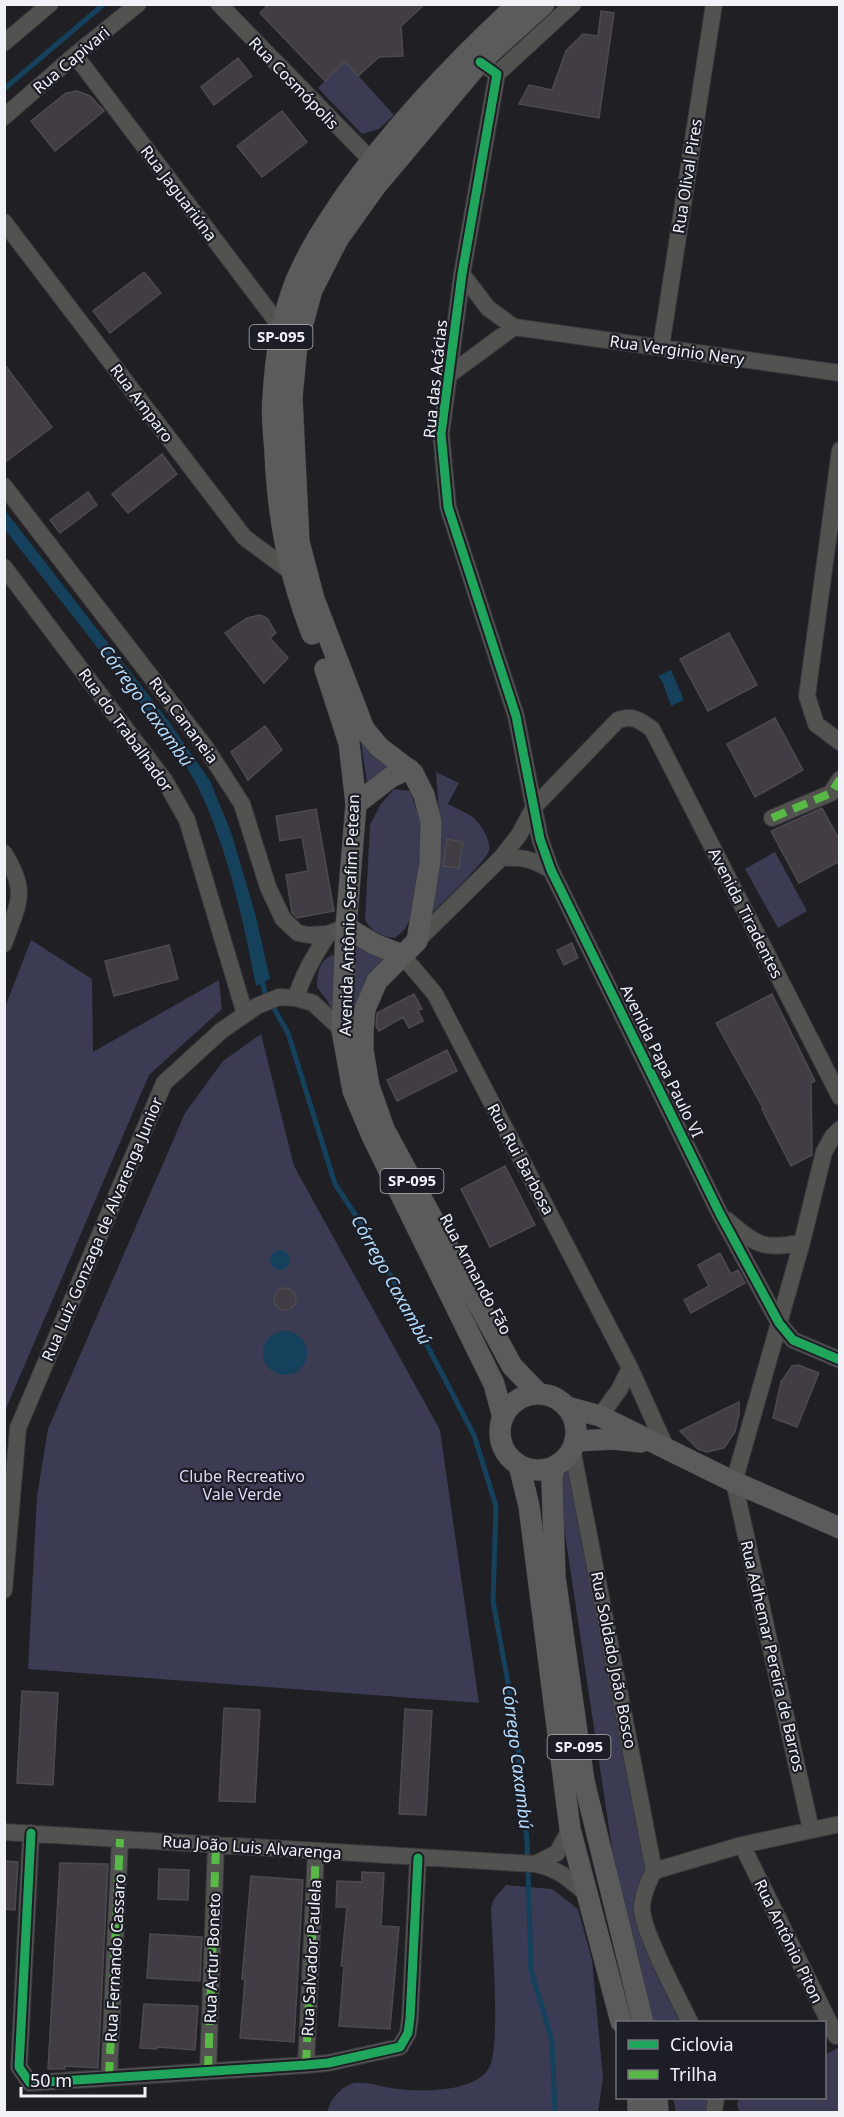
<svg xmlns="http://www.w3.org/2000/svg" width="844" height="2117" viewBox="0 0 844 2117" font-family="'Noto Sans',sans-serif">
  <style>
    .green { fill: #3b3b53 }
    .water { fill: #15415c }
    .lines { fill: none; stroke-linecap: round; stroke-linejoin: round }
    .stream { stroke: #15415c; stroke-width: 5 }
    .building { fill: #423d45; stroke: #4c4a4e; stroke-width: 1.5 }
    .minor-casing { stroke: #39393d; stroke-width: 18 }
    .major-casing { stroke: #39393d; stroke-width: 22 }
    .minor { stroke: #525251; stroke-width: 16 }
    .major { stroke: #5c5b5b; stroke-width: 21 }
    .quiet { stroke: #58b947; stroke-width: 8; stroke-dasharray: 15 8; stroke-linecap: butt }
    .cycleway-casing { stroke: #1d1d26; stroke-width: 13 }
    .cycleway { stroke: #20a55d; stroke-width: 9 }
    .labels { text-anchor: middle; stroke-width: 4.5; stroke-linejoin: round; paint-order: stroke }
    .shield { fill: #1d1d26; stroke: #b1b2b9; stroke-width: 1.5 }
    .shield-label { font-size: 15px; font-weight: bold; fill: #f1f2f8 }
    .street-label { font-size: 16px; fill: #f1f2f8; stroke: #1d1d26 }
    .park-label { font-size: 16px; fill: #d9d9f7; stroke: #1d1d26 }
    .water-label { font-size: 18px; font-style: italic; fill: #b3dcfc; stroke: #1d1d26 }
  </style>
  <rect width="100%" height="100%" fill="#1f1f24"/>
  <path class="green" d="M345 61 394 115 379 129 362 134 318 88Z
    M361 742 395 773 368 789Z
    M436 772 459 783 448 804C456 808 465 812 473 817 480 823 492 841 489 851 485 862 442 903 431 914L440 827Z
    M394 789 410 791 422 825V840L411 917 405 929 395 938C381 936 373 933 365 920L370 825 381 804Z
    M775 852 807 911 778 928 745 869Z
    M31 940 92 979 93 1052 219 980 222 1009 149 1075 5 1411V1007Z
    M354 944 386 957 363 989 353 1011Z
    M332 955 337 957 333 1014 328 1002 317 987C318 972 318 962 332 955Z
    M261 1034 294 1166 440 1430 479 1703 28 1669 37 1496 48 1429 185 1113 223 1061Z
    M570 1464 647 1864 637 1891 682 2022H653L636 1960 615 1869 561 1507 562 1479Z
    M506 1885 552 1889 578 1909 592 1960 603 2078 598 2112H328C328 2101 342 2086 354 2083 368 2081 385 2088 399 2089 424 2092 475 2092 489 2068 501 2048 492 1937 491 1907L494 1899Z
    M839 2047V2112H739L737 2104 740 2098H824L825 2055Z
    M673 2098H708L706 2112H676Z"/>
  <path class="water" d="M4 509 170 723 210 781 231 832 255 913 270 979 256 986C244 924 230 860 205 802 189 764 161 731 137 699 94 642 49 586 5 530Z
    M671 670 684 700 671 706 663 683 658 676Z
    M270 1260a10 10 0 1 1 20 0a10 10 0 1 1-20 0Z
    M263 1353a22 22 0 1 1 44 0a22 22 0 1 1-44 0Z"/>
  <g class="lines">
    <path class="stream" d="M4 89 104 4
      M261 978 265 993 288 1033 335 1184 372 1240 474 1435 496 1506 493 1601 516 1727 527 1841 531 1970 552 2041 555 2112"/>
  </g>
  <path class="building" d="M269 4H425L401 26 403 56 379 57 358 76 345 61 325 81 260 13Z
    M601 11 614 13 599 118 519 104 529 85 552 90 566 51 583 34 598 36Z
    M238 58 252 76 214 105 201 87Z
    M77 91 90 96 104 111 55 151 31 121 66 93Z
    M282 111 307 142 262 177 237 146Z
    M144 272 161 293 110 333 93 311Z
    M4 364 52 427 4 463Z
    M162 454 177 474 128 513 112 494Z
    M88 492 97 505 60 533 50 520Z
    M260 615 267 618 276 633 270 638 288 658 264 683 225 633 247 618Z
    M729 633 757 685 708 711 680 659Z
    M775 718 803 770 755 797 727 744Z
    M265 726 282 750 248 780 231 752Z
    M822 808 840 841V861L799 883 771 831Z
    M316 809 334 911 297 918 292 913 286 875 308 871 302 837 280 841 276 816Z
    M447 839 463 842 459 868 443 866Z
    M572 943 578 958 564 965 557 950Z
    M169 945 178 979 114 996 105 961Z
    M414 994 422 1009 418 1010 423 1021 409 1028 403 1017 379 1031 376 1026 377 1013Z
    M772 994 815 1081 811 1083 812 1155 791 1166 762 1109 763 1108 716 1023Z
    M447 1050 457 1071 397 1101 387 1080Z
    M505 1166 535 1225 490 1247 461 1189Z
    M720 1253 731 1274 738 1270 745 1283 691 1313 684 1300 709 1286 698 1265Z
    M274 1299a11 11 0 1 1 22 0a11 11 0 1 1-22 0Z
    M798 1365 819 1373 797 1427 773 1418 781 1382 792 1366Z
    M739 1402V1414L735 1432 724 1448 707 1452 698 1449 680 1431Z
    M22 1691 58 1693 53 1785 17 1783Z
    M224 1708 260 1710 255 1802 219 1801Z
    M405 1709 432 1711 426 1815 399 1814Z
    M4 1861 18 1862 15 1910 4 1909Z
    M60 1863 108 1864 98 2068 65 2066V2069H48Z
    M159 1869 189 1870 188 1900 158 1899Z
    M362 1872 384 1873 381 1926 399 1927 390 2029 339 2026 344 1966H341L347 1907H336L337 1881 362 1882Z
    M251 1876 303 1880 294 2042 240 2038 245 1980 242 1979Z
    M150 1934 202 1937 200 1981 147 1978Z
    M144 2004 198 2006 195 2050 157 2047V2049L140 2048Z"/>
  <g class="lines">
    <g class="minor-casing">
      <path id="minor" d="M219 4 371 160
        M4 43 50 4
        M75 55 283 330
        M480 62 497 74 462 274 441 434 448 507 516 716 540 839 551 870 720 1214 779 1323 793 1340 840 1360
        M497 74 573 4
        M4 117 75 55 138 4
        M4 222 244 537 291 572
        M462 274 488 308 514 327 840 373
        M661 347 714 4
        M449 375 514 327
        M840 450 807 696 816 724 840 742
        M4 486 206 748 242 804 268 887 283 919 298 933 309 935 328 934 346 927
        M4 567 165 781 187 820 245 1014
        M772 818 831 793 840 779
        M4 853C29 893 18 903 4 944
        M501 858C523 857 532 859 551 870
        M417 941 501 858 519 835 534 807 618 720C634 715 639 720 652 729L840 1097
        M402 955 435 994 630 1368 667 1450
        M296 998C303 974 315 955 328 934
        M727 1220C755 1245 765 1251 802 1242
        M600 1416 619 1390 630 1368
        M572 1448 654 1871
        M4 1590 18 1428 164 1083 221 1031 257 1006 279 997 296 998 313 1003 342 1030
        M811 1830 734 1482 802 1242 824 1152 833 1136 840 1129
        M4 1832 535 1864C559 1869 569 1879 588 1895
        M31 1833 19 2067 30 2083 306 2065 328 2063 400 2047 408 2033 410 2018 418 1858
        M742 1845 836 2036
        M535 1864 557 1853 570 1829
        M654 1871 742 1845 840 1824
        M654 1871C648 1883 643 1893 642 1906 640 1928 679 1999 690 2022
        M306 2065 316 1851
        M208 2071 216 1844
        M109 2077 120 1839
        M714 2112 716 2098"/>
    </g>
    <g class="major-casing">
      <path id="major" d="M312 634C288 572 278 519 275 453 274 435 271 416 273 398 275 361 282 317 295 283 308 251 326 224 345 196 395 125 454 63 518 4
        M325 669 349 743 356 804 346 927 342 1030 353 1091 372 1136 494 1384 503 1418
        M356 804 391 777 409 769
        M346 927 374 944 402 955
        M539 1394 512 1366 384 1129 369 1086 363 1050V1031L365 1009 377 981 417 941 430 862 431 822 424 795 413 773 379 747 364 729 314 599 299 542 292 397 297 345 312 290 338 239 375 187 480 62 544 4
        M500 1432a38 38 0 1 1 76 0a38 38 0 1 1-76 0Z
        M567 1407 600 1416 734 1482 840 1528
        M575 1441 614 1439 641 1442
        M519 1465 529 1506 570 1829 621 2022
        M554 1467 552 1481 555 1577 584 1781 643 2022
        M638 2098V2112
        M657 2098 658 2112"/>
    </g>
    <use href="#minor" class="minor"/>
    <use href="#major" class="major"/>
    <path class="quiet" d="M772 818 831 793 840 779
      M306 2065 316 1851
      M208 2071 216 1844
      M109 2077 120 1839"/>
    <g class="cycleway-casing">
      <path id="cycleway" d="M480 62 497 74 462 274 441 434 448 507 516 716 540 839 551 870 720 1214 779 1323 793 1340 840 1360
        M31 1833 19 2067 30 2083 306 2065 328 2063 400 2047 408 2033 410 2018 418 1858"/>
    </g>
    <use href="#cycleway" class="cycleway"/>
  </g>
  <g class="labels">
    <g class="shield">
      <rect x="249.5" y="325" width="63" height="24" rx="4.5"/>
      <rect x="380.5" y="1169" width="63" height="24" rx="4.5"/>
      <rect x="547.5" y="1735" width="63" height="24" rx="4.5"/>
    </g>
    <g class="shield-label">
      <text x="281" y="342">SP-095</text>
      <text x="412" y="1186">SP-095</text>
      <text x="579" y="1752">SP-095</text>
    </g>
    <g class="street-label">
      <text transform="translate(71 60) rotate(-40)" y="6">Rua Capivari</text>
      <text transform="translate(294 83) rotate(46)" y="6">Rua Cosmópolis</text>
      <text transform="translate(687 176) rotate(-81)" y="6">Rua Olival Pires</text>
      <text transform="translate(179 193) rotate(53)" y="6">Rua Jaguariúna</text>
      <text transform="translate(677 350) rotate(8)" y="6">Rua Verginio Nery</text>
      <text transform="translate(435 379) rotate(-84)" y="6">Rua das Acácias</text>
      <text transform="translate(142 403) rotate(53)" y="6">Rua Amparo</text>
      <text transform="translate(184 720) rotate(53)" y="6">Rua Cananeia</text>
      <text transform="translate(126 730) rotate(54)" y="6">Rua do Trabalhador</text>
      <text transform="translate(746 913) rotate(63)" y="6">Avenida Tiradentes</text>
      <text transform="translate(349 915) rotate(-88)" y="6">Avenida Antônio Serafim Petean</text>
      <text transform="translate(662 1061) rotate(64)" y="6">Avenida Papa Paulo VI</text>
      <text transform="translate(521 1159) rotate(62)" y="6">Rua Rui Barbosa</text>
      <text transform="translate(102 1229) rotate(-67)" y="6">Rua Luiz Gonzaga de Alvarenga Junior</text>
      <text transform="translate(476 1274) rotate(62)" y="6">Rua Armando Fão</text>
      <text transform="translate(773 1656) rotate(77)" y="6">Rua Adhemar Pereira de Barros</text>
      <text transform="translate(614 1660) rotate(79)" y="6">Rua Soldado João Bosco</text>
      <text transform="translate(252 1847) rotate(4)" y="6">Rua João Luis Alvarenga</text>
      <text transform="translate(789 1941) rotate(64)" y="6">Rua Antônio Piton</text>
      <text transform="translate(115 1958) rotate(-87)" y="6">Rua Fernando Cassaro</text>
      <text transform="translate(212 1958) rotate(-88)" y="6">Rua Artur Boneto</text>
      <text transform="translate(311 1958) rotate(-87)" y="6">Rua Salvador Paulela</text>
    </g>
    <g class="park-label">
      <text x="242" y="1482">Clube Recreativo<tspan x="242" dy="18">Vale Verde</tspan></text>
    </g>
    <g class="water-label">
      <text transform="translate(146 706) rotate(54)" y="6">Córrego Caxambú</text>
      <text transform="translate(391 1280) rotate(61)" y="6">Córrego Caxambú</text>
      <text transform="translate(517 1757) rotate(83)" y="6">Córrego Caxambú</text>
    </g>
  </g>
  <rect width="844" height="2117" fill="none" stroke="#f1f2f8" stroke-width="12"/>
  <rect x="616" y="2021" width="210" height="78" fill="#1d1d26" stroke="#72727a" stroke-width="1.5"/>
  <rect x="628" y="2040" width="30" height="9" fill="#20a55d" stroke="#72727a" stroke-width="1.5"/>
  <text x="670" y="2051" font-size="18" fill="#f1f2f8">Ciclovia</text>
  <rect x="628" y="2070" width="30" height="9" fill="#58b947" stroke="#72727a" stroke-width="1.5"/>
  <text x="670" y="2081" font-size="18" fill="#f1f2f8">Trilha</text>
  <path d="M21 2087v9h124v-9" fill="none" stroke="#f1f2f8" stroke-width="3"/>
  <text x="30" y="2087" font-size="18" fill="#f1f2f8" stroke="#1d1d26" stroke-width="4.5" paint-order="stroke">50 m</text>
</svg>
